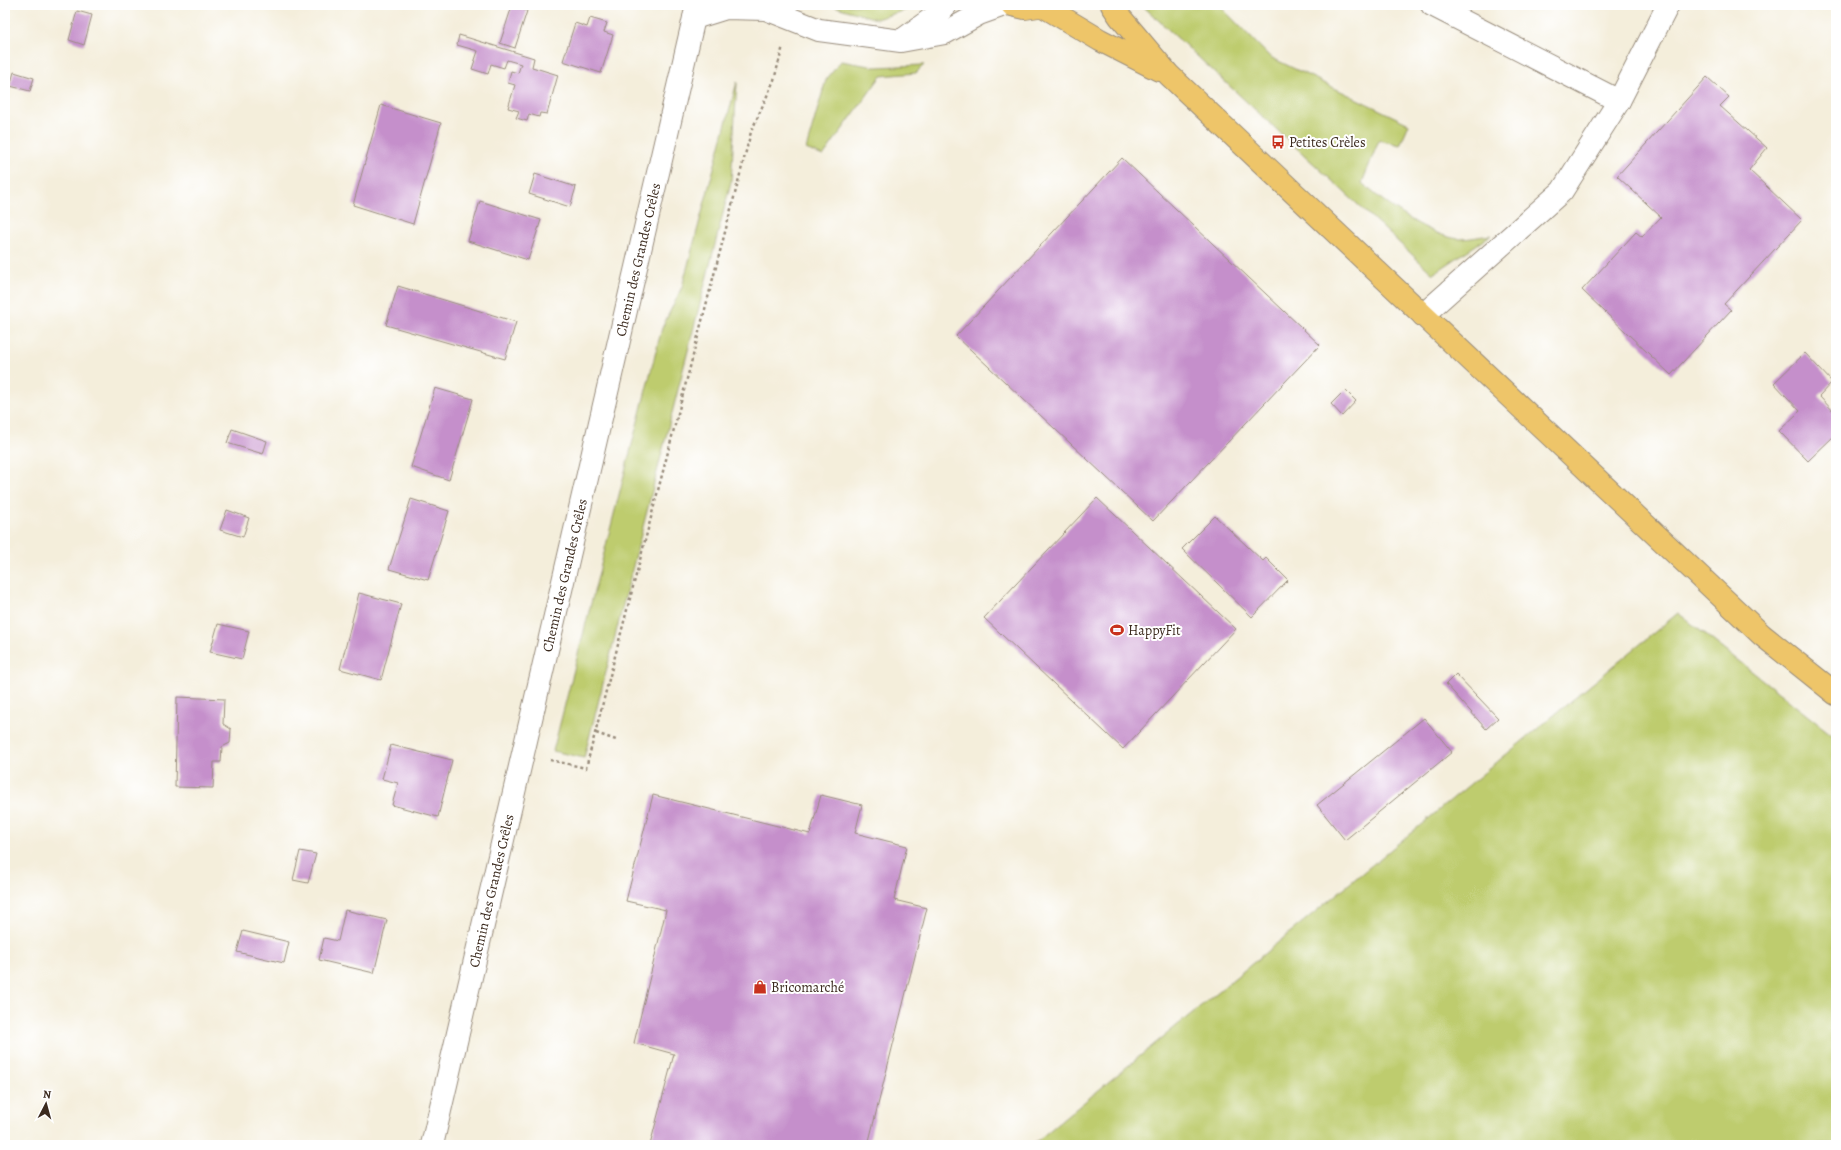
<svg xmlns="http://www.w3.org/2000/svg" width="1841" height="1150" viewBox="0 0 1841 1150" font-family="Alegreya,serif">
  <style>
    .green { fill: #becc6e; stroke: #7c7b46 }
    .building { fill: #c58fcb }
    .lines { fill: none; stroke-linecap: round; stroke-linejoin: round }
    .minor-casing { stroke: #988c7c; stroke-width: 24 }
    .major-casing { stroke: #988c7c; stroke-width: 24 }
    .path { stroke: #988c7c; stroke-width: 2.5; stroke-dasharray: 3 3; stroke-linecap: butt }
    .minor { stroke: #fff; stroke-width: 22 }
    .major { stroke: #eec569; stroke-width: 22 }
    .labels { text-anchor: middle; stroke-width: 4; stroke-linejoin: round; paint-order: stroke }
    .poi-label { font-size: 14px; fill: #3b2a1e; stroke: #fff; text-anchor: start }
    .street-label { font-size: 14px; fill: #3b2a1e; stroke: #fff }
  </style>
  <rect width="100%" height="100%" fill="#fff"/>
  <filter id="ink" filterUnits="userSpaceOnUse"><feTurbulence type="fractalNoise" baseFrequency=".025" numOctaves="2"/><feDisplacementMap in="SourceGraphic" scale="8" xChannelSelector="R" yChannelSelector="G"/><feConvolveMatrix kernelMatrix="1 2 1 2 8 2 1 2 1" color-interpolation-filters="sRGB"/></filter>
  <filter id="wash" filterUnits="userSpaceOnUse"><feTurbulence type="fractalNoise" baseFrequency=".012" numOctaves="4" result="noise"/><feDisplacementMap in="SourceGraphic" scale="16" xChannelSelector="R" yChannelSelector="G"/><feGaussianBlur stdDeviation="0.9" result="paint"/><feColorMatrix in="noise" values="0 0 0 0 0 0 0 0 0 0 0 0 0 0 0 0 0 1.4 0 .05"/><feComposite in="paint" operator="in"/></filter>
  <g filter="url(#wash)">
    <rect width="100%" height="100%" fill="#f4eedb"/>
    <path class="green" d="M830 5H915L906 10 876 19Z
      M1145 5H1219L1270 57 1409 124 1400 145 1379 140 1362 183C1384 203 1430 237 1460 239 1470 239 1481 236 1491 235L1433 274 1144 7Z
      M841 61 875 67 924 65 916 73 881 76 823 156 806 149 826 80Z
      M737 82 731 182 584 758 553 751 662 328 682 287Z
      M1678 613 1836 738V1145H1032Z"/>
    <g id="blocks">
      <path class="building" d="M512 6 527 11 515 48 500 43Z
        M77 11 92 15 84 45 69 40Z
        M590 18 607 23 604 32 613 35 601 73 563 61 575 23 587 27Z
        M459 35 534 58 532 67 558 75 547 114 540 113 539 117 529 114 527 121 516 118 519 111 508 108 515 85 508 83 511 71 518 73 521 64 507 60 504 68 491 64 488 74 472 69 478 51 457 45Z
        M14 72 34 78 30 91 10 86Z
        M1707 77 1729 97 1720 106 1767 148 1749 170 1802 220 1724 304 1731 310 1671 375 1582 290 1636 232 1642 237 1661 217 1617 176Z
        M381 105 441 123 413 224 353 205Z
        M1122 158 1320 345 1153 521 956 336Z
        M535 174 576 187 570 207 529 194Z
        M480 201 541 220 528 260 468 241Z
        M398 286 516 322 505 359 386 325Z
        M1805 353 1832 382 1819 396 1836 414V434L1808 461 1779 431 1800 411 1774 383Z
        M435 388 473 399 449 480 411 467Z
        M1345 390 1356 401 1342 416 1331 404Z
        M232 429 267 441 263 454 227 443Z
        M1097 498 1236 629 1123 749 984 618Z
        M411 499 449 511 428 580 389 569Z
        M227 510 249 518 243 537 220 530Z
        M1215 516 1263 561 1266 558 1288 580 1252 617 1182 549Z
        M359 593 401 604 381 680 340 669Z
        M218 624 249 631 242 659 210 652Z
        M1456 674 1498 718 1486 729 1446 684Z
        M177 697 224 699 223 724 231 729 230 743 222 747 221 762H214L213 788 175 787Z
        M1424 718 1452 752 1345 840 1317 805Z
        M391 745 452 760 438 817 392 805 398 783 382 779Z
        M653 795 810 834 821 795 862 805 855 833 907 846 894 900 927 908 868 1145H650L674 1054 634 1043 666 910 626 901Z
        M300 851 316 854 308 883 293 880Z
        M345 910 387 920 374 973 319 960 324 938 338 941Z
        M243 931 289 942 284 963 237 952Z"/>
    </g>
  </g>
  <g filter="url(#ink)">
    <use href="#blocks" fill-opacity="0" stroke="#988c7c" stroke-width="1"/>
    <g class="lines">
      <g class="minor-casing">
        <g id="minor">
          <path d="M1432 5 1619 101 1668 5"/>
          <path d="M694 18 726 8 766 9 819 30 901 41 945 33 979 14 1004 5"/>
          <path d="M905 38 938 14 946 5"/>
          <path d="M1423 315 1562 191 1619 101"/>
          <path id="s1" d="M432 1145 697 5"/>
        </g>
      </g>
      <g class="major-casing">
        <path id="major" d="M1012 5 1025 8 1045 5
          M1112 5 1120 17 1169 75 1762 635 1836 694
          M1043 6 1100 40 1159 70"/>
      </g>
      <path class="path" d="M596 733 616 740
        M550 760 586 768 751 132 774 80 783 46"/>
      <use href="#minor" class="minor"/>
      <use href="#major" class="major"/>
    </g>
  </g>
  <defs>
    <g id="bus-bare" transform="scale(1.08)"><path d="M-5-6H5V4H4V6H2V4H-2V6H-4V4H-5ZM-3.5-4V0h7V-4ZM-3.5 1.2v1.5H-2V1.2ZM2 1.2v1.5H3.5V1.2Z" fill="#c8321e" stroke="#fff" stroke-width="2.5" paint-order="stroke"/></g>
    <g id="stadium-bare" transform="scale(1.08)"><path d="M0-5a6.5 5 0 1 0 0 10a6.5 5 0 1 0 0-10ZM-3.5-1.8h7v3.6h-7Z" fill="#c8321e" stroke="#fff" stroke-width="2.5" paint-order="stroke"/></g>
    <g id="shop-bare" transform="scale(1.08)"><path d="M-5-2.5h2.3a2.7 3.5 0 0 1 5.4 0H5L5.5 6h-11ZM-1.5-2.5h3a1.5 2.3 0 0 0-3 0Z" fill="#c8321e" stroke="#fff" stroke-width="2.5" paint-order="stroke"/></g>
  </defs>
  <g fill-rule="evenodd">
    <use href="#bus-bare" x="1278" y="142"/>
    <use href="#stadium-bare" x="1117" y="630"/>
    <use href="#shop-bare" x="760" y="987"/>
  </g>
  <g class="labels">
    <g class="poi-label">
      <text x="1289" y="147">Petites Crèles</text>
      <text x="1128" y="635">HappyFit</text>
      <text x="771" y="992">Bricomarché</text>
    </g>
    <g class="street-label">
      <text dy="5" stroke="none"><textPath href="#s1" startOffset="909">Chemin des Grandes Crêles</textPath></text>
      <text dy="5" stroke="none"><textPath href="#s1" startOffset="585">Chemin des Grandes Crêles</textPath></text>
      <text dy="5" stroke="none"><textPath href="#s1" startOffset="261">Chemin des Grandes Crêles</textPath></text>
    </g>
  </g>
  <rect width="1841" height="1150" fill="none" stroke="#fff" stroke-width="20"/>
  <g transform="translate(46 1104) rotate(6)" stroke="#ffffff" stroke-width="3" paint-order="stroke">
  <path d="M0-3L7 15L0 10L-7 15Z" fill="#3b2a1e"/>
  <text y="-6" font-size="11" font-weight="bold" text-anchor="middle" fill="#3b2a1e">N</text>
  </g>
</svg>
